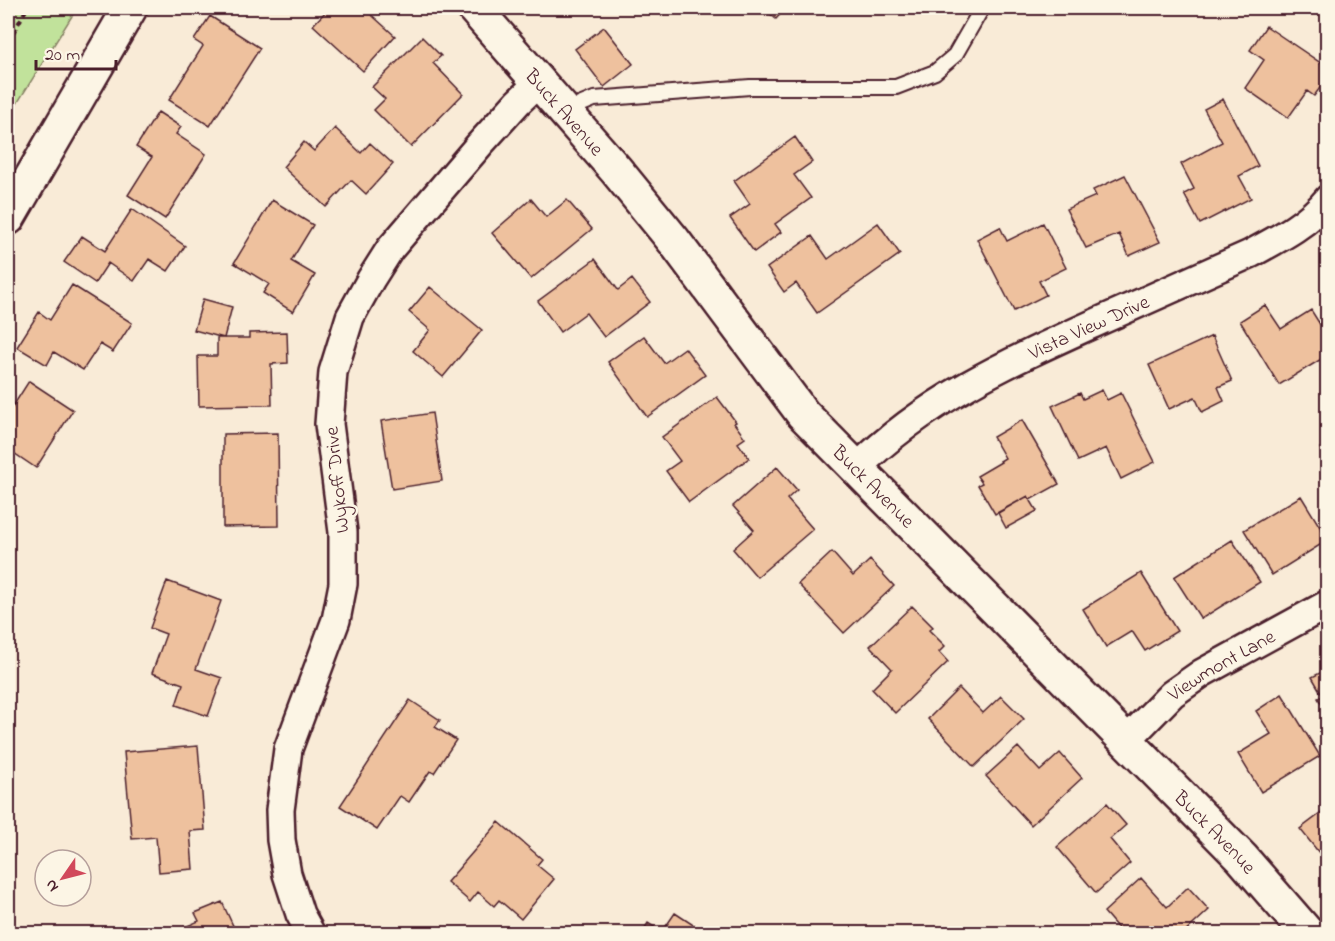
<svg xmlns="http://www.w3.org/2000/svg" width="1335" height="941" viewBox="0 0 1335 941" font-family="'Indie Flower',sans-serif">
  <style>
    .green { fill: #c1e29b; stroke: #868063; stroke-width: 1.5 }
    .building { fill: #eec19e; stroke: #4a1f2b; stroke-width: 1.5 }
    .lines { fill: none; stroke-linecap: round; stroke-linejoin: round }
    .lane-casing { stroke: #4a1f2b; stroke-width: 18 }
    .street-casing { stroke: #4a1f2b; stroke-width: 32 }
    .secondary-casing { stroke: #4a1f2b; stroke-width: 38 }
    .path { stroke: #4a1f2b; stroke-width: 4; stroke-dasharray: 6 4.5; stroke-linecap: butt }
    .lane { stroke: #fcf5e5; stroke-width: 14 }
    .street { stroke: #fcf5e5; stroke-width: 27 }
    .secondary { stroke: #fcf5e5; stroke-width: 33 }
    .labels { text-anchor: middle; stroke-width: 5; stroke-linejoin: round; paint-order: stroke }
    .street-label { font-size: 20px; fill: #4a1f2b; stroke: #fcf5e5 }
  </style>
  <rect width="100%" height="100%" fill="#f9ebd7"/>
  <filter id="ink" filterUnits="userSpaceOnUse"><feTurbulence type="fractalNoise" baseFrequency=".0167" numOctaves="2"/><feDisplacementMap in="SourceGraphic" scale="12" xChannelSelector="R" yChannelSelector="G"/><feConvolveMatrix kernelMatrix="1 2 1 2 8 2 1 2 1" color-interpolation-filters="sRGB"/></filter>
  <g filter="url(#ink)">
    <path class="green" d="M8 8H77L8 118Z"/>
    <path class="building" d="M329 8H367L365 9 395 36 363 71 313 25Z
      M763 8H786L776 19Z
      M210 16 260 48 210 126 169 100 203 46 194 40Z
      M1266 26 1328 68V77L1314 96 1307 91 1288 118 1245 88 1264 60 1250 50Z
      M604 27 633 64 604 87 575 49Z
      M422 37 441 56 433 63 463 94 411 147 374 110 385 99 372 87Z
      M1223 99 1258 166 1239 176 1251 198 1200 224 1184 194 1194 189 1181 164 1222 142 1204 109Z
      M158 112 181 127 176 134 206 154 165 219 128 195 152 157 136 147Z
      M335 128 361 153 370 143 393 164 366 194 351 180 326 207 283 167 304 142 314 151Z
      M795 137 812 162 794 175 811 198 775 224 781 232 754 252 730 218 750 204 734 181Z
      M1125 175 1160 242 1129 256 1119 234 1086 248 1066 209 1096 196 1093 190Z
      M531 199 546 217 567 200 592 229 531 279 492 233Z
      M272 200 313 225 291 261 315 275 293 312 263 293 269 284 234 263Z
      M132 209 185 246 168 271 149 259 134 281 108 263 95 283 64 262 82 236 105 251Z
      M878 223 900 254 817 313 796 283 784 292 767 268 812 236 828 259Z
      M1043 223 1066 268 1039 281 1046 295 1014 311 977 239 1000 227 1007 241Z
      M595 259 618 290 632 279 650 302 604 337 586 313 560 332 538 301Z
      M72 285 132 323 113 352 100 344 83 370 54 352 47 365 17 347 39 312 50 320Z
      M430 287 482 330 443 377 413 351 430 330 409 312Z
      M203 299 232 307 224 338 194 330Z
      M1265 305 1281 329 1311 310 1328 337V355L1279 385 1240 321Z
      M287 332 288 363 271 364 272 405 199 406 198 356H217V338H249V333Z
      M644 336 664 363 685 348 705 375 647 417 608 362Z
      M1212 336 1232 381 1218 387 1224 401 1202 412 1195 397 1169 409 1149 365Z
      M29 381 73 410 36 468 8 449V414Z
      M1102 390 1107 400 1121 393 1155 462 1121 479 1106 448 1078 461 1052 406 1080 393 1083 399Z
      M717 397 736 422 734 423 745 438 738 443 749 458 689 502 666 471 680 461 662 437Z
      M432 413 442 481 392 489 381 421Z
      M1022 420 1059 484 1030 500 1028 496 995 514 978 485 982 483 977 476 1001 462 1000 461 1005 458 993 437Z
      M278 433 279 526 223 527V434Z
      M1328 444V465L1320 448Z
      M777 467 797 490 787 499 813 529 757 577 733 549 754 530 733 506Z
      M1028 496 1037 511 1006 528 998 513Z
      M1301 496 1328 540 1272 575 1244 530Z
      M1232 540 1260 582 1201 619 1174 577Z
      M832 552 853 576 870 560 894 586 844 633 798 584Z
      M1141 573 1177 631 1145 651 1132 631 1106 647 1083 609Z
      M167 581 221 601 196 669 222 678 208 716 176 705 183 684 152 673 166 634 150 628Z
      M912 606 933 627 929 630 945 646 939 652 948 662 895 713 872 689 892 669 870 646Z
      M1328 669V715L1318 698 1323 696 1312 677Z
      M959 688 983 713 1001 696 1024 719 974 767 928 719Z
      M1282 694 1320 756 1261 792 1238 754 1271 734 1256 711Z
      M410 700 440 720 435 727 456 740 434 773 430 771 409 802 400 796 377 830 340 806Z
      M198 746 205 830 190 831 193 869 159 872 156 837 132 839 124 752Z
      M1018 747 1040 771 1060 753 1082 778 1031 825 986 776Z
      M1107 803 1126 825 1110 839 1130 863 1096 893 1057 847Z
      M1328 808V864L1300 829Z
      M499 822 542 859 537 865 554 879 521 919 499 900 494 906 478 892 470 902 447 882Z
      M1141 878 1167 907 1188 887 1209 910 1183 934H1123L1104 912Z
      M222 902 235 930 228 934H169L199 921 195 913Z
      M675 913 701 930 699 934H641L648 923 662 932Z
      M8 916 14 934H8Z"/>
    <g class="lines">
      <g class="lane-casing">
        <path id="lane" d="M565 111 594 99 750 87H896L935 72 955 55 982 8"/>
      </g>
      <g class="street-casing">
        <g id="street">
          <path id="s1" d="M857 468C925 400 1007 363 1093 324 1145 301 1198 277 1250 254 1278 239 1308 224 1328 199"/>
          <path id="s2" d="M1126 741 1172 694 1202 673 1328 604"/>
          <path d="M311 934 300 914 287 874 281 840 280 810 288 749 336 620 343 584V532L329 424 333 372 350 317 371 279 390 249 480 144 518 102 539 82"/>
        </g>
      </g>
      <g class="secondary-casing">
        <g id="secondary">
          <path id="s3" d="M474 8 616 170 674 241 803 414 1242 858 1308 934"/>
          <path d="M8 218 130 8"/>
        </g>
      </g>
      <path class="path" d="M8 42 27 8"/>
      <use href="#lane" class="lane"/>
      <use href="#street" class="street"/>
      <use href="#secondary" class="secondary"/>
    </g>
  </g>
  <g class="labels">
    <g class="street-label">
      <text dy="7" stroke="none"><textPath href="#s3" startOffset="138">Buck Avenue</textPath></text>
      <text dy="7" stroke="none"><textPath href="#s1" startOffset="273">Vista View Drive</textPath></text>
      <text transform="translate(336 480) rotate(-96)" y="7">Wykoff Drive</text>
      <text dy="7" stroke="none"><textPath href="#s3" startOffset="624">Buck Avenue</textPath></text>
      <text dy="7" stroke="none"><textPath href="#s2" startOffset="123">Viewmont Lane</textPath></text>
      <text dy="7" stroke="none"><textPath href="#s3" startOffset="1110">Buck Avenue</textPath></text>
    </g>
  </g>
  <rect width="1335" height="941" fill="none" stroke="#fcf5e5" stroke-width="30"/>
  <rect x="15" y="15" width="1305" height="911" fill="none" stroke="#4a1f2b" stroke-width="2" filter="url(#ink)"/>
  <g transform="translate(63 878) rotate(235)"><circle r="28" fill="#fcf5e5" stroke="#b59f9b" stroke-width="1.5"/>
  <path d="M0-4.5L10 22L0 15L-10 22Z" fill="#d1495b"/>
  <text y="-9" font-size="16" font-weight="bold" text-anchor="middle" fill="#4a1f2b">N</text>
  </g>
  <path d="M36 60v9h80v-9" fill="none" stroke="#4a1f2b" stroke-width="3"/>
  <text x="45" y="60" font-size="18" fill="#4a1f2b" stroke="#fcf5e5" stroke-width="4.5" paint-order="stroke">20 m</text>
</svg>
